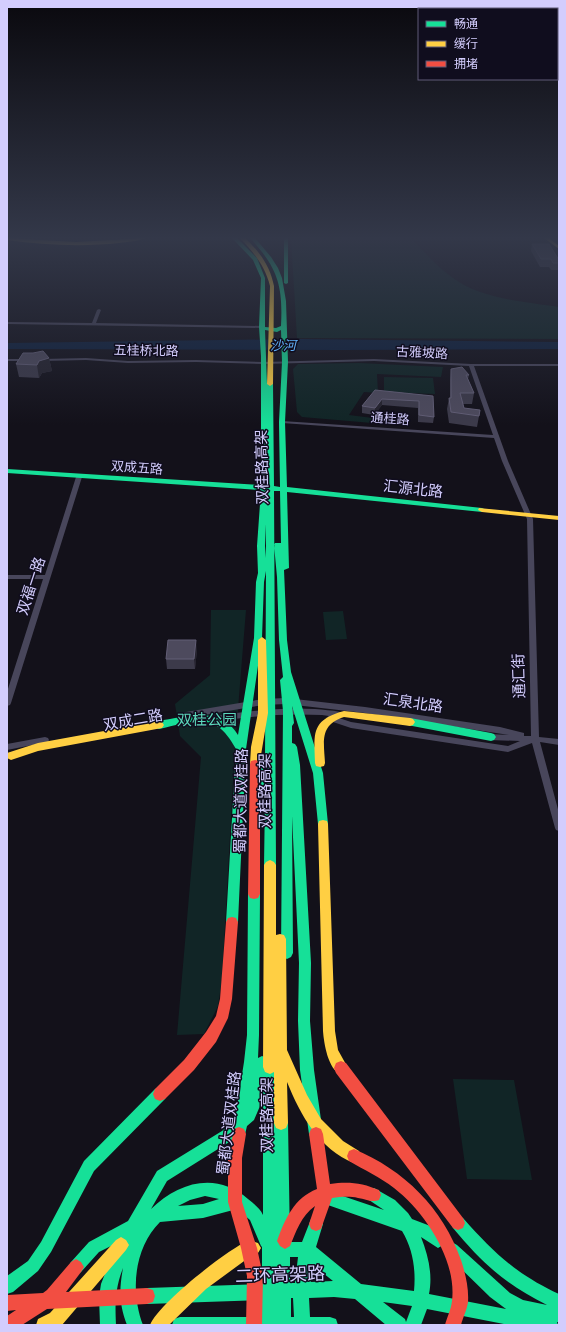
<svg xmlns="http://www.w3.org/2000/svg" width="566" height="1332" viewBox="0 0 566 1332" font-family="'Exo 2','Noto Sans SC',sans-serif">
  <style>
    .green { fill: #112526 }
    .water { fill: #0e203d }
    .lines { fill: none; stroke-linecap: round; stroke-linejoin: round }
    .street { fill: #48465b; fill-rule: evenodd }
    .fast { fill: #16e098; fill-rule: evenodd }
    .slow { fill: #ffcf43; fill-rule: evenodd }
    .jam { fill: #f24e42; fill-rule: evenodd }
    .wall { fill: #3c3a4a }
    .shaded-wall { fill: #25232e }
    .building { fill: #4d4a5d; stroke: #625e76 }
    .labels { text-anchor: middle; stroke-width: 3; stroke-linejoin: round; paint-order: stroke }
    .far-water-label { font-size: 13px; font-style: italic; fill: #60aff7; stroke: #100d1e }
    .far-street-label { font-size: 13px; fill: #d3cdfd; stroke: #100d1e }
    .street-label { font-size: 15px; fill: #d3cdfd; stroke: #100d1e }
    .park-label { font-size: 15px; fill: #5dd8bc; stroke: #100d1e }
    .near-street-label { font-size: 18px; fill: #d3cdfd; stroke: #100d1e }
  </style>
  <rect width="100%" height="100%" fill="#13111a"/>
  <path class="green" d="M291 238H410C424 251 437 267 453 278 481 299 526 302 559 307V339L297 338Z
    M359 363 443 367 441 377 377 374 378 393 364 392 349 415 373 418 372 423 302 417 297 412 293 369 298 364Z
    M384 377 433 378 435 394 384 392Z
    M211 610H246L235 746 222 979 218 1006 204 1034 177 1035 201 757 180 736 175 704 210 675Z
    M343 611 347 639 326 640 323 612Z
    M453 1079 514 1080 532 1180 467 1179Z"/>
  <path class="water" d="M301 339 559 342V349L342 350 7 349V343Z"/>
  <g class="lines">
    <path class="street" d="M99 309 101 310 96 323 262 326 264 327 262 328 7 324V322L92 323 97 310Z
      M86 358 128 361 196 360 263 362 374 359 471 364H559V366H474L508 461 533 519 539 737 559 739V745L540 742 559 813V831L556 830 555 828 532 743 508 752 351 728 327 720 326 718 329 716 322 715C286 713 251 716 216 722L213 721 212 719 213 717 216 716C249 711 282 707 315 709 323 710 332 710 340 712L341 714 340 716H333L351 722 508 746 520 741 489 740 486 739 485 737 486 735 489 734 509 735 365 713 286 704 263 705 186 718 183 717 182 715 183 713 186 712 263 699 286 698 365 707 500 727 524 733V736H531L527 519 502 461 494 438 282 423 280 422 282 421 493 435 469 366 374 361 263 364 196 362 128 363 86 360 42 361 40 360 42 359Z
      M7 359H27L29 360 27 361H7Z
      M79 475 82 477 11 703 10 705 7 706V692L43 579H7V575H45L76 477Z
      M45 737 48 738 49 740 48 742 7 750V744Z"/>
    <path class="fast" d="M232 238H237L257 258 265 278V327L276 328 281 326C283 286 278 268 250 238H255L271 257 278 268 282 278 286 301 288 362 285 422 287 487 482 508 486 510 482 512 287 492 289 568 284 570 287 640 291 672 323 773 328 824 327 827 323 828 319 827 318 824 313 773 292 706 294 723 292 726V743L295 744 297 747 300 765 311 963 310 1021 314 1070 323 1134 321 1139 316 1141 311 1139 309 1134 300 1070 298 1021 299 963 292 816 293 953 291 957 287 959 283 957 281 953 283 711 280 680 283 677 279 640 277 577 274 545 275 543H281L280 491H274L276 865 274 868 270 870 266 868 264 865 265 799 261 800 257 799 256 796 255 758 256 755 260 754 264 755 265 759 266 571 264 582 262 638 246 749 238 922 236 926 232 927 228 926 226 922 236 749C215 710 195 721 159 729L156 728 154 725 156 722 159 721C186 716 221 706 238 735L254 638 256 582 258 573 257 546 261 490 7 473V469L261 485V356L259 327 261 278 253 260ZM265 330 277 332 281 330 282 362 279 422 280 487 274 486 273 384 270 382 267 384ZM266 524V558L265 546Z
      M284 238H288V283L286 284 284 283Z
      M410 718 491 733 494 734 496 737 494 740 491 741 407 725 405 722 407 719Z
      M254 889 258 890 260 894 259 1035 258 1058 262 1056 267 1058 268 1061 270 1060 275 1062 277 1067V1118L281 1116 286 1118 288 1123 290 1242H302L311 1219 316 1217 321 1219 323 1224 316 1247 361 1284 414 1291C416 1270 413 1249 402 1231L325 1204 320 1202 318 1197 320 1192 325 1190 384 1210 369 1200 367 1195 369 1190 374 1188 395 1200 408 1213 412 1219 433 1227 443 1235 446 1240 443 1245 438 1248 421 1237C428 1255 433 1274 429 1294L506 1309 490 1297 447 1255 444 1250 447 1245 452 1242 457 1245 510 1293 523 1300 547 1305C505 1284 483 1264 453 1228L451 1223 453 1218 458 1216 463 1218C494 1253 516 1274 559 1294V1322H557L558 1325H509L427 1309 421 1325H386L355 1299 334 1297 309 1298 310 1317H330L336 1319 338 1325H172L174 1319 180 1317H262V1300L147 1304 141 1302 139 1296 141 1290 147 1288 262 1284V1247L261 1246 250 1220 237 1209 203 1218 160 1222C134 1248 130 1291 143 1325H127C119 1304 119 1290 123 1268 115 1289 115 1303 116 1325H100L99 1297 101 1284 117 1243 99 1252 81 1272 76 1275 71 1272 68 1267 71 1262 89 1242 128 1221 157 1171 222 1131 235 1119 244 1062 247 1035 248 894 250 890ZM263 1099V1215C260 1208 254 1204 248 1199 217 1171 178 1182 151 1209L167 1181 234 1139 239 1141 244 1139 247 1126 254 1120ZM205 1196 219 1199 203 1204 178 1206 190 1200ZM290 1257H298L295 1283H290ZM313 1265 333 1281 311 1282ZM291 1298H293L294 1317H291ZM383 1302 412 1306 406 1322 405 1319Z
      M160 1087 165 1089 167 1094 165 1099 94 1171 51 1252 38 1271 13 1292 7 1294V1276L28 1261 41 1242 84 1161 155 1089Z"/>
    <path class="slow" d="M7 238 76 242 146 238C138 241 127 242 119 243 81 247 44 245 7 240Z
      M240 238H245C260 252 270 266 274 286L273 384 270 386 267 384 270 286C265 266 254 253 240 238Z
      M544 238H549L559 246V249Z
      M479 508 559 516V520L482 512 478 510Z
      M262 637 266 640 268 713 259 767 255 768 251 767 250 764 251 747 258 713V640Z
      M344 711 410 718 413 719 415 722 413 725 410 726 344 717C319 725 324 742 325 763L324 766 320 767 316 766 315 763C314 733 311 720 344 711Z
      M159 721 162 722 164 725 162 728 38 751 11 760 7 758V753L38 743Z
      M323 820 327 821 328 824 335 1031 338 1050 348 1068 346 1073 341 1075C328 1069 324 1044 323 1031L318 824 319 821Z
      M270 860 274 862 276 865V935L280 934 284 935 286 939 287 1050 307 1095 321 1119 343 1141 359 1151 361 1156 359 1161 354 1163C319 1149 301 1116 287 1082L288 1123 286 1128 281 1130 276 1128 274 1123V1072L270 1074 265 1072 263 1067 264 865 266 862Z
      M121 1237 126 1240 129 1245 126 1250 62 1325H36L38 1319 50 1313 116 1240Z
      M249 1240 258 1243 261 1248 258 1253 251 1256 206 1289 169 1325H150C159 1303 227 1250 249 1240Z"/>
    <path class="jam" d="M255 760 259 761 260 764V894L258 898 254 899 250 898 248 894 250 764 251 761Z
      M232 917 236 918 238 922 232 999 228 1018 216 1042 194 1070 165 1099 160 1101 155 1099 153 1094 155 1089 184 1060 206 1032 216 1016 220 999 226 922 228 918Z
      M341 1061 346 1063 463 1218 465 1223 463 1228 458 1230 453 1228 336 1073 334 1068 336 1063Z
      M239 1127 244 1129 246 1134 242 1158V1202L257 1248 263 1276 262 1325H246L247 1276 241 1248 228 1202V1158L234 1129Z
      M316 1127 321 1129 323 1134 330 1184C348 1181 363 1183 379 1190L381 1195 379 1200C371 1203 366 1199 358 1198 349 1196 341 1197 332 1198L321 1229 316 1231 311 1229 309 1224 315 1206C301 1216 296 1232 290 1246L285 1249 280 1246 277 1241C285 1219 294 1198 317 1189L309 1134 311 1129Z
      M354 1149C404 1170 443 1208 461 1260 465 1272 469 1288 468 1302 467 1310 463 1317 461 1325H445C447 1317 451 1310 452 1301 457 1260 425 1212 394 1188 380 1177 364 1170 349 1161L347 1156 349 1151Z
      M76 1259 81 1262 84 1267 81 1272 66 1292 147 1288 153 1290 155 1296 153 1302 147 1304 47 1309 22 1325H7V1316L16 1310 7 1311V1295L43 1293 47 1290 71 1262Z"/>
  </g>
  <path class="wall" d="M532 244 559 260V270H551L549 267H540L531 251Z
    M49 358 52 371 42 373 39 378 19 377 16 364Z
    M451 369 469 375 468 379 474 393 472 404H463L464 408 479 416 477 427 449 423 447 409 449 398H450V379Z
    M375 390 433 396 434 417 433 423 418 422V408L382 405 374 415 362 413V406Z
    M197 650 195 669H167L166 659Z"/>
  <path class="shaded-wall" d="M49 358 52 371 42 373 39 378 37 365 39 361Z
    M382 399V405L374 415 375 408Z
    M196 640 197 650 195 669 194 659Z"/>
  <path class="building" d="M532 244H549L559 260V263H553L551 259H541Z
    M43 351 49 358 39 361 37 365 16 364 23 353H33Z
    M462 367 469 375H466L474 393H460L464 408 480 410 479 416 451 412 449 398H451V369Z
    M375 390 433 396 434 417 419 415V401L382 399 375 408 362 406Z
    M168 640H196L194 659H166Z"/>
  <linearGradient id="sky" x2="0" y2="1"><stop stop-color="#0a090e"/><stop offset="0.56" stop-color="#333849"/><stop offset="1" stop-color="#333849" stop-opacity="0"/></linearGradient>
  <rect width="566" height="425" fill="url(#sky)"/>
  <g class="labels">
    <g class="far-water-label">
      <text x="283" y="350">沙河</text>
    </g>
    <g class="far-street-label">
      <text transform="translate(146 350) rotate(1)" y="5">五桂桥北路</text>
      <text transform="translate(422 352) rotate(3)" y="5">古雅坡路</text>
      <text transform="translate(390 418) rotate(4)" y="5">通桂路</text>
      <text transform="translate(137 467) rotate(4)" y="5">双成五路</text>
    </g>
    <g class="street-label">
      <text transform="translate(262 467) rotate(-91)" y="5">双桂路高架</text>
      <text transform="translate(413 489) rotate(6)" y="5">汇源北路</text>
      <text transform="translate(31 586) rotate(-72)" y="5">双福一路</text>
      <text transform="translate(519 676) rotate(-92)" y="5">通汇街</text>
      <text transform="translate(413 703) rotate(8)" y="5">汇泉北路</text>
      <text transform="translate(133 720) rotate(-10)" y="5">双成二路</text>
      <text transform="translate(265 791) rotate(-90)" y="5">双桂路高架</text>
      <text transform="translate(241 801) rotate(-89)" y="5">蜀都大道双桂路</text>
      <text transform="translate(267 1115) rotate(-90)" y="5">双桂路高架</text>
      <text transform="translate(229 1123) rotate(-83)" y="5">蜀都大道双桂路</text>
    </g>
    <g class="park-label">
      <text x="207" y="725">双桂公园</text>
    </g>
    <g class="near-street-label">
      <text transform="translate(280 1275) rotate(-2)" y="6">二环高架路</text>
    </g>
  </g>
  <rect width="566" height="1332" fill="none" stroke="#d3cdfd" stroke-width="16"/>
  <rect x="418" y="8" width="140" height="72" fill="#100d1e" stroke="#5e5a77"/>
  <rect x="426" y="21" width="20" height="6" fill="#16e098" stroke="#5e5a77"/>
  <text x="454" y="28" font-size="12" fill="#d3cdfd">畅通</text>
  <rect x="426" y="41" width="20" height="6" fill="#ffcf43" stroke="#5e5a77"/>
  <text x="454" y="48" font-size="12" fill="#d3cdfd">缓行</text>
  <rect x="426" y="61" width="20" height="6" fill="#f24e42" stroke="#5e5a77"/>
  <text x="454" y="68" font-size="12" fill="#d3cdfd">拥堵</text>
</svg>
